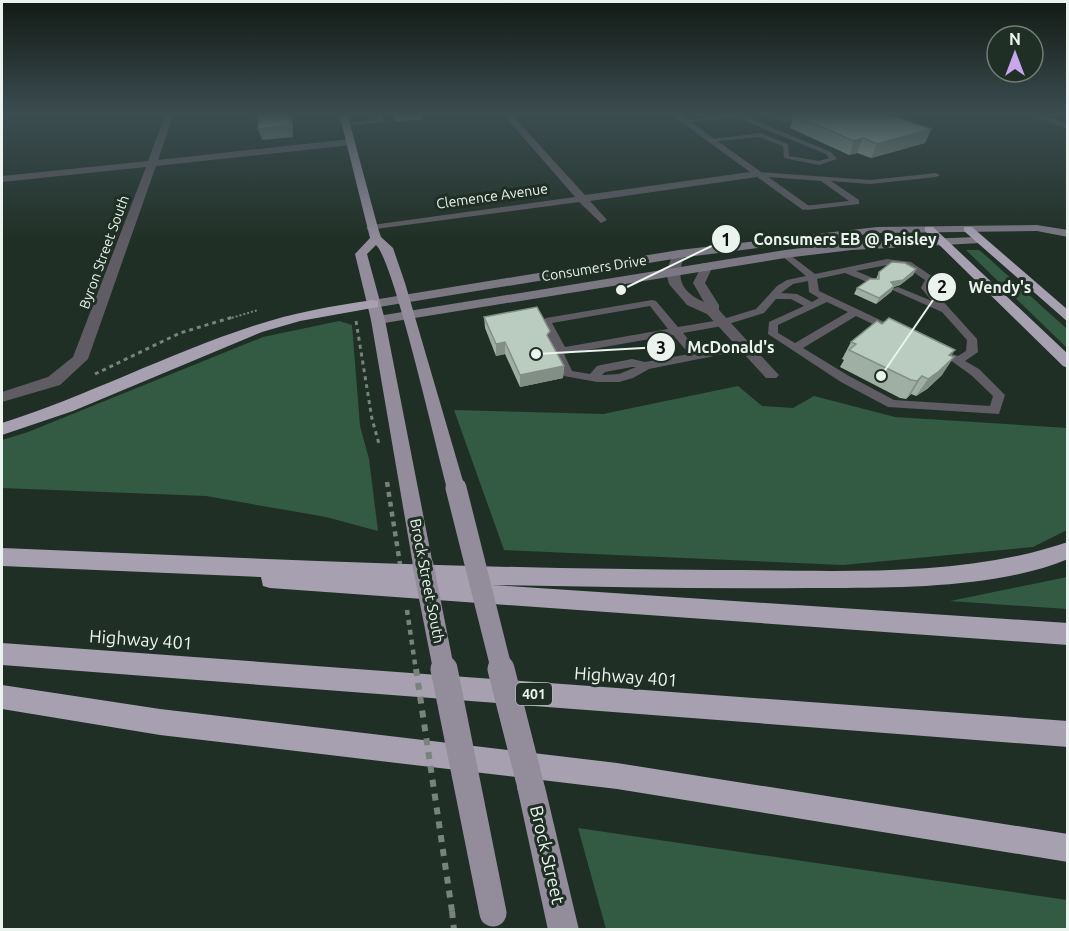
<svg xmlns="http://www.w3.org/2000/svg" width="1069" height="931" viewBox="0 0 1069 931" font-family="Ubuntu,sans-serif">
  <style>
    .green { fill: #335a42 }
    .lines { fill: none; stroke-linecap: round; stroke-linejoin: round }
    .path-far2 { stroke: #77837b; stroke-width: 2; stroke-dasharray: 2 2; stroke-linecap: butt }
    .path-far1 { stroke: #77837b; stroke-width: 3; stroke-dasharray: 4 4; stroke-linecap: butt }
    .path { stroke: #77837b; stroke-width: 6; stroke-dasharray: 7 7; stroke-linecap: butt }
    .lane { fill: #5f5c63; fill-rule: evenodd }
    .street { fill: #5f5c63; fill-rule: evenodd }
    .secondary { fill: #7c7883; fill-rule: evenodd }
    .primary { fill: #938d9b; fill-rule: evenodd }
    .highway { fill: #a7a0b1; fill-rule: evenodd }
    .path-bridge-far1 { stroke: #77837b; stroke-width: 4.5; stroke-dasharray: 5 5; stroke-linecap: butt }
    .path-bridge { stroke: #77837b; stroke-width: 6; stroke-dasharray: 7 7; stroke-linecap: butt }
    .primary-bridge-far1 { stroke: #938d9b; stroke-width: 21 }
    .primary-bridge { stroke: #938d9b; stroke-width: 27 }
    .wall { fill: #9fafa4 }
    .shaded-wall { fill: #828f86 }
    .building { fill: #b9ccbf; stroke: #828f86; stroke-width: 1.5 }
    .labels { text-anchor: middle; stroke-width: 6; stroke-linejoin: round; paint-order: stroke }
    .far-street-label { font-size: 14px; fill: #eaf3ed; stroke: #202f25 }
    .shield { fill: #202f25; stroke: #adb8b1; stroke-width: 1.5 }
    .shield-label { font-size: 14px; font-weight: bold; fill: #eaf3ed }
    .street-label { font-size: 15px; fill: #eaf3ed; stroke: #202f25 }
    .near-street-label { font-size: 18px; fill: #eaf3ed; stroke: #202f25 }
    .leader { fill: none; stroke: #eaf3ed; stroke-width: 2 }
    .callout-dot { fill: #eaf3ed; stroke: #202f25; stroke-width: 2 }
    .mark-label { font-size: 18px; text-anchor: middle; font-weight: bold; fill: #111 }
    .callout-label { font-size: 16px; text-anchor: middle; font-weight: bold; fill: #eaf3ed; stroke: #202f25; stroke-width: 6; stroke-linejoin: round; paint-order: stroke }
  </style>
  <rect width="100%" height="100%" fill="#202f25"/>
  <path class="green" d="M966 250H979L984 254 1067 329V348Z
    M339 321 352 325 360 426 369 459 378 531 326 517 206 496 2 488V440L28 432 263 337Z
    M738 386 762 406 793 408 814 396 895 417 1067 428V530L1033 547 843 565 504 550 454 410 603 414Z
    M1067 577V609L950 601Z
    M578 828 1067 900V929H606Z"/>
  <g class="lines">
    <path class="path-far2" d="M228 319 258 310"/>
    <path class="path-far1" d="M356 321 372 419 379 444
      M95 374 180 333 233 317"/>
    <path class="path" d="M452 911 454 930"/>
    <path class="lane" d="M375 113H381L383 122 346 126 343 124 377 119Z
      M747 113V115L744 116 831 152 837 159 819 165 784 158 783 146 759 137 710 142 712 139 760 133 788 144 789 156 819 161 829 158 826 154 735 117 685 123 682 121Z
      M752 113H761L784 118 848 113 784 122Z
      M758 172 870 180 936 173 940 175 936 177 870 184 831 181 859 200V204L807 210 803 208 804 206 849 201 821 181 755 176V172Z
      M785 251 815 274 887 259 911 262 933 277 935 279 931 288 977 339 978 352 965 361 979 369 1005 395 999 414 888 407 841 382 768 334 769 322 804 306 791 299H776L764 313 722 326 683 333 699 352 745 344 749 345V349L649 369 633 378 619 382H597L564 376 549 346 552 343 541 321 546 318 652 300 656 301 678 327 720 320 756 309 777 286 787 280 806 276 782 256 780 254ZM887 265 906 267 925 280 921 288 932 301 898 287 890 289 942 312 967 340 966 351 958 356 952 354 946 357 971 375 993 396 990 406 894 400 849 376 803 348 856 316 887 331H895V327L819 291 817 279 845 273 872 284 877 281 875 279 856 271ZM808 281 809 292 819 298 812 302 797 294 781 293 793 284ZM827 302 848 312 795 343 778 333V325ZM650 306 668 329 565 347 552 323ZM673 335 689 354 645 362 632 359 601 365 597 366 590 374 572 371 564 354ZM632 367H636L619 374 602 375 605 372Z"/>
    <path class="street" d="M166 113H174L158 160 351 139 355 142 351 145 156 166 88 359 60 385 2 402V392L48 377 73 357 146 167 2 182V176L148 161Z
      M502 113H510L585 195 750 172 669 113H678L812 208 803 210 757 177 590 201 607 220 601 223 579 202 368 230 366 228 372 225 575 197Z
      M1026 113H1037L1068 124V129Z
      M679 250 685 254C676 277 679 291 704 302L693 283 703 263H711L713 266 705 283 719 305V310L776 372 779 375 776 378H766L707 314 687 305 669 284 666 272 673 254Z"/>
    <path class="secondary" d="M1037 225 1068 230V237L1037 231 877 233 679 258 373 308 366 304 373 300 679 250 877 227Z
      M976 237 982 241 980 243 852 250 785 258 378 324 371 320 378 316 785 250 852 242Z"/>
    <path class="primary" d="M339 113H347L378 228 381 237 393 248 405 283 465 488 463 493H449L447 488C437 452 394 261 376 245L367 254 385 320 433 565 430 571 423 574 416 571 413 565 371 320 355 254 370 238Z
      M531 773 541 777 545 787 579 930H548L517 787 521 777Z"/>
    <path class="highway" d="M925 227H933L1068 354V368L1063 366 925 231Z
      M964 227H972L1068 310V322L964 231Z
      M373 300 378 301V307L300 321 262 332 73 411 2 435V423C87 396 167 354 253 326 292 313 332 306 373 300Z
      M1068 542V559C994 590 885 588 806 588 701 589 596 587 491 585L1068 623V645L270 588 263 586 261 577 2 566V548C240 558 478 569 716 570 829 570 960 579 1068 542Z
      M2 643 1068 721V747L2 665Z
      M2 685 160 709 617 763 1068 834V862L617 789 160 735 2 709Z"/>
    <path class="path-bridge-far1" d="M387 482 400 564
      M407 610 416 671"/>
    <path class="path-bridge" d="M416 669 452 911"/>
    <path class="primary-bridge-far1" d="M456 488 502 671
      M423 565 444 671"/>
    <path class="primary-bridge" d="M444 669 493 913
      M501 669 531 787"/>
  </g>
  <path class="wall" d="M794 115 931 129 925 143 871 158 857 153 849 155 790 128Z
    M916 269 913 275 900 285 894 287 891 292 876 304 854 294 857 288 876 279 879 272Z
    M484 317 549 339 564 366 563 378 520 387 505 354 496 356 485 328Z
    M851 342 951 356 942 375 927 389 916 396 911 394 906 399 900 398 840 367 844 360 842 359Z"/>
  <path class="shaded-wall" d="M289 113H292L293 137 262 140 258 129Z
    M394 113H421L422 119 395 122Z
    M931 129 925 143 871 158 877 144Z
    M863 138 857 153 849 155 854 141Z
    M916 269 913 275 900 285 894 287 891 292 876 304 879 298 891 282Z
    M505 342V354L496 356V344Z
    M955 350 944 366 954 357 942 375 927 389 916 396 928 379Z
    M564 366 563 378 520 387V375Z
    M922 376 911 394 906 399 917 381Z"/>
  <path class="building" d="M259 113H289L290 125 258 129Z
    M805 113H883L931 129 877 144 863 138 854 141 794 115Z
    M892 262 905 263 916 269 903 280 891 282 894 286 879 298 857 288 870 279H879V272Z
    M537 307 550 331 547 335 564 366 520 375 505 342 496 344 484 317Z
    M889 318 955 350 949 355 954 357 938 372 928 379 922 376 917 381 911 380 849 350 856 344 851 342 877 321 882 324Z"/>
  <linearGradient id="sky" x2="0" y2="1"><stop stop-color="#121a14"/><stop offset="0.47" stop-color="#3c4d51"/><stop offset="1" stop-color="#3c4d51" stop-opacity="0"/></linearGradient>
  <rect width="1069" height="243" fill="url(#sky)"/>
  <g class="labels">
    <g class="far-street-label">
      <text transform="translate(492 196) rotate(-8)" y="5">Clemence Avenue</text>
      <text transform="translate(104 252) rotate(-70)" y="5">Byron Street South</text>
      <text transform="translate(594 268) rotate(-9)" y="5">Consumers Drive</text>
    </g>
    <rect class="shield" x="516" y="683" width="36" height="22" rx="4.5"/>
    <g class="shield-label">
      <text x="534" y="699">401</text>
    </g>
    <g class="street-label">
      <text transform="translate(427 581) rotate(79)" y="5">Brock Street South</text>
    </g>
    <g class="near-street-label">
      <text transform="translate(141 640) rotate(4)" y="6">Highway 401</text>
      <text transform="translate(626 677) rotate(4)" y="6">Highway 401</text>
      <text transform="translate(547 855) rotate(77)" y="6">Brock Street</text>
    </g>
  </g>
  <path class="leader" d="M621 290L726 239M881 376L942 287M536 354L661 347"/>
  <g class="callout-dot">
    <circle cx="621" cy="290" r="6"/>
    <circle cx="881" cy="376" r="6"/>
    <circle cx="536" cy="354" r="6"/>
    <circle cx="726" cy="239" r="15"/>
    <circle cx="942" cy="287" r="15"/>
    <circle cx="661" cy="347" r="15"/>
  </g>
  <g class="mark-label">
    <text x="726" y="246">1</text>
    <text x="942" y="293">2</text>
    <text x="661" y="354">3</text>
  </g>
  <g class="callout-label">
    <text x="845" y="245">Consumers EB @ Paisley</text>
    <text x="1000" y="293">Wendy's</text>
    <text x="731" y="353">McDonald's</text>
  </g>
  <rect width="1069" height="931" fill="none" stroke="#eaf3ed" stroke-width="6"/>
  <g transform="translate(1015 54)"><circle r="28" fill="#202f25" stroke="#717d75" stroke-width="1.5"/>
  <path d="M0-4.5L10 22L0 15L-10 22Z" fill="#c8a6ef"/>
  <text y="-9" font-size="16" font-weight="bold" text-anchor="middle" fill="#eaf3ed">N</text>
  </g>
</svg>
